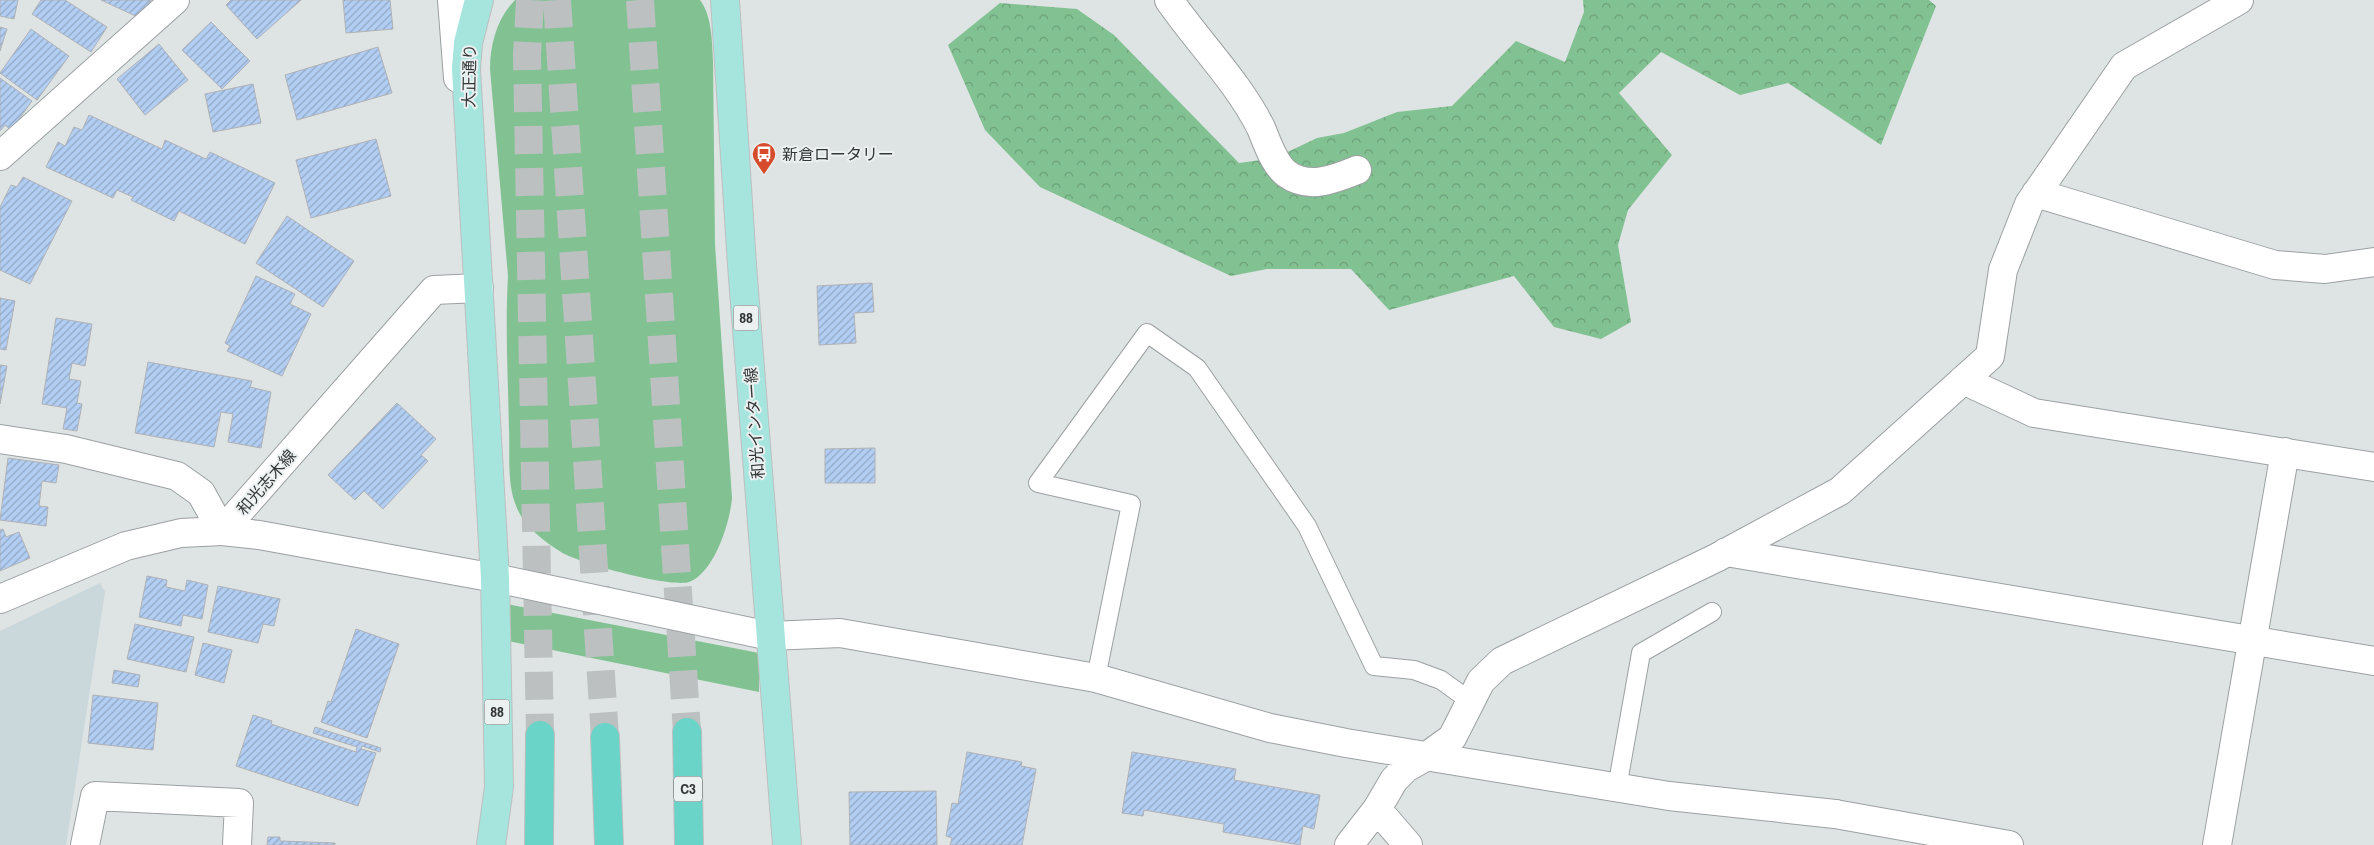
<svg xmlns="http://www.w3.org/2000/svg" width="2374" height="845" viewBox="0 0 2374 845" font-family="'Archivo Narrow','Noto Sans JP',sans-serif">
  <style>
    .built { fill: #cad7db }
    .grass { fill: #82c292 }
    .forest { fill: url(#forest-crowns) }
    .building { fill: url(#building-hatch); stroke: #b0b2b5 }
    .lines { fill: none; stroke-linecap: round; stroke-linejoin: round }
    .motorway-tunnel { stroke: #bcc0c1; stroke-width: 28; stroke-dasharray: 28 14; stroke-linecap: butt }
    .service-casing { stroke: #9ca0a2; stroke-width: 20 }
    .minor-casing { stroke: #9ca0a2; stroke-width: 30 }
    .tertiary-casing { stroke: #9ca0a2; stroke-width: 30 }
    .secondary-casing { stroke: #9ca0a2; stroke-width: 30 }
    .primary-casing { stroke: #bebfbf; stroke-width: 30 }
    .motorway-casing { stroke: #bebfbf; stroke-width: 30 }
    .service { stroke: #fff; stroke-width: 18 }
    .minor { stroke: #fff; stroke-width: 28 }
    .tertiary { stroke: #fff; stroke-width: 28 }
    .secondary { stroke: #fff; stroke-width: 28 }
    .primary { stroke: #a6e5de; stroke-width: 28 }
    .motorway { stroke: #6bd4c8; stroke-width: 28 }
    .labels { text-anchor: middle; stroke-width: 4; stroke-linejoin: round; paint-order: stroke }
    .shield { fill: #ebf0f1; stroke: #6b6e6f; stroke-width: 1 }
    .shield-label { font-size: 15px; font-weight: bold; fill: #343637 }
    .street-label { font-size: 16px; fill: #343637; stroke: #ebf0f1 }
    .poi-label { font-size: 16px; fill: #343637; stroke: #ebf0f1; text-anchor: start }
  </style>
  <defs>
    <pattern id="forest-crowns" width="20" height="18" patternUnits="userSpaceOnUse" patternTransform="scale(1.25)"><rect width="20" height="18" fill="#82c292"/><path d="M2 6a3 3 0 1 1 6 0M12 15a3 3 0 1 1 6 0" fill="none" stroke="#6b9e78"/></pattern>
    <pattern id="building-hatch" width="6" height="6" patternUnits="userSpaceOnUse" patternTransform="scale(1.25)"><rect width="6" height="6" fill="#b2cef3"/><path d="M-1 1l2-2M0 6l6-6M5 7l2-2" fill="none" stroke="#92a8c6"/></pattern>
  </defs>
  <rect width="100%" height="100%" fill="#dee3e4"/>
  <path class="built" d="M100 583 105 592 66 845H0V631Z"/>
  <path class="grass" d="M515 0H700C712 16 712 41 713 61L715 244 732 498C730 523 714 573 689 582 671 588 578 563 561 552 542 540 522 525 515 503 507 481 510 452 509 428 508 377 505 327 508 276L490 69C490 45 497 18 515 0Z
    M507 604 759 653V692L508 641Z"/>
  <path class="forest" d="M1583 0H1929L1936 6 1881 145 1788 83 1740 95 1661 52 1619 93 1672 155 1628 210 1618 245 1631 322 1601 339 1554 327 1514 276 1389 310 1351 269H1267L1231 276 1040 187 985 130 948 45 1000 3 1077 9 1114 35 1239 163 1275 158 1317 138 1344 133 1397 112 1452 106 1516 41 1565 62 1584 12Z"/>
  <path class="building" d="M0 0H18L14 19 0 16Z
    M41 0H65L107 27 91 52 32 14Z
    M101 0H151L142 19Z
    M231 0H301L257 39 226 5Z
    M343 0H390L393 29 346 33Z
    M211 22 250 61 222 89 182 50Z
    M0 27 7 29 0 51Z
    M31 29 69 56 37 100 0 73Z
    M159 44 188 80 145 115 117 79Z
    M378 47 392 93 297 120 285 75Z
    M0 78 32 101 11 130 5 125 0 131Z
    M253 84 261 123 213 132 205 94Z
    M89 115 162 149 165 140 206 159 210 152 275 183 245 244 179 211 174 221 131 200 133 197 117 190 113 198 46 167 58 142 65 146 74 127 82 130Z
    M376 139 391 196 311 218 296 160Z
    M23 177 72 201 30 284 0 270V207L11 185 17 187Z
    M287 216 354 261 323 307 256 263Z
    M256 276 295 294 290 304 311 314 282 376 227 351 230 346 225 343Z
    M872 283 874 312 854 313 856 343 819 345 817 286Z
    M0 298 15 301 6 350 0 349Z
    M56 318 92 324 85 366 72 363 69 379 81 381 77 403 82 404 77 431 63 429 67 408 42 404Z
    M148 362 252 381 250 387 271 392 261 448 228 442 233 414 221 412 214 447 135 433Z
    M0 365 7 366 0 404Z
    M397 403 436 439 421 455 428 461 383 509 364 491 355 500 328 475Z
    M875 448V483H825V449Z
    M8 458 59 465 56 483 42 481 39 506 48 507 46 526 0 520Z
    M3 529 6 537 19 532 30 558 0 571V530Z
    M147 576 167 580 166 587 185 591 187 580 208 585 202 619 183 615 181 626 139 617Z
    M218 586 280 599 274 626 263 624 258 643 208 632Z
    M135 624 194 637 186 672 127 659Z
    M356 629 399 644 367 738 321 722 328 701 331 702Z
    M203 643 232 650 224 683 195 675Z
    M114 670 140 675 138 687 112 683Z
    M93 695 158 703 153 750 88 743Z
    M253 715 272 721 271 724 356 752 357 747 313 733 315 727 381 748 380 752 362 746 361 749 376 753 358 806 236 766Z
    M967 752 1022 762 1021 766 1036 769 1022 845H950L952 838 946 836 952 803 958 804Z
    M1132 752 1236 769 1234 780 1320 795 1314 829 1303 826 1300 845 1223 832 1224 824 1144 810 1143 816 1122 813Z
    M936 791 937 845H850L849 792Z
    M268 837H280V841L335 843V845H267Z"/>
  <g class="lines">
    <path class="motorway-tunnel" d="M530 0 527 55 540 735
      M557 0 605 737
      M640 0 687 732"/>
    <g class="service-casing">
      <path id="service" d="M1096 678 1131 504 1038 483 1147 333 1197 368 1307 526 1374 666 1414 670 1441 680 1470 701
        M1617 788 1641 653 1712 612"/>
    </g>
    <g class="minor-casing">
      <path id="minor" d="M1169 0C1198 42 1239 83 1261 128 1267 142 1274 165 1287 174 1309 190 1335 179 1357 170
        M0 156 175 0
        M2036 193 2275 265 2325 269 2374 262
        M1963 380 2034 413 2374 467
        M0 439 66 449 177 476 201 493 222 531
        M1726 552 2374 661
        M770 636 840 633 1096 678 1270 728 1346 743 1669 796 1835 814
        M1377 809 1408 845
        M85 845 95 796 239 803 237 845
        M1349 845 1377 809 1394 780 1406 768 1427 756 1452 738 1481 681 1502 661 1716 558 1840 491 1990 356 2003 270 2029 204 2124 66 2239 0
        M2217 845 2285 452"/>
    </g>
    <g class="tertiary-casing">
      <path id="tertiary" d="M452 0 458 78
        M222 531 259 535 495 578 770 636
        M1835 814 2009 845"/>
    </g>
    <g class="secondary-casing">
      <path id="secondary" d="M0 599 126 546 181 533 222 531 434 290 479 288"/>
    </g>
    <g class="primary-casing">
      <path id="primary" d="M479 0 468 43 466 69 495 578 499 787 491 845
        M725 0 742 265 787 845"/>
    </g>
    <g class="motorway-casing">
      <path id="motorway" d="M687 732 689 845
        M605 737 609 845
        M539 845 540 735"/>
    </g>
    <use href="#service" class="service"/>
    <use href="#minor" class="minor"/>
    <use href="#tertiary" class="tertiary"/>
    <use href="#secondary" class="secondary"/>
    <use href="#primary" class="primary"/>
    <use href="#motorway" class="motorway"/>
  </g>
  <defs>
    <g id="bus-pin" transform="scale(1.25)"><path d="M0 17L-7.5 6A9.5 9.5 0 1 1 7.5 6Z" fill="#d54b2c" stroke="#ebf0f1"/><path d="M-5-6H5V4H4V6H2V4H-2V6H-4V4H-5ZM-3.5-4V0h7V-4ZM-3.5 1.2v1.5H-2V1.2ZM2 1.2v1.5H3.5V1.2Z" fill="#fff"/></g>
  </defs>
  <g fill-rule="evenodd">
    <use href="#bus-pin" x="764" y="154"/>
  </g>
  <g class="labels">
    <g class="shield">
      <rect x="733.5" y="305.5" width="25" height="25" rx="4"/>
      <rect x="484.5" y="699.5" width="25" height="25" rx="4"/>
      <rect x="674" y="776.5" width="28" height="25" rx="4"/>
    </g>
    <g class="shield-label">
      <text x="746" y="323">88</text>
      <text x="497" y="717">88</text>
      <text x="688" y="794">C3</text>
    </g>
    <g class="street-label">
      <text transform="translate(469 76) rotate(-89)" y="6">大正通り</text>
      <text transform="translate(754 423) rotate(-94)" y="6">和光インター線</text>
      <text transform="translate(266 482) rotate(-49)" y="6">和光志木線</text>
    </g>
    <g class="poi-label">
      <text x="782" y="160">新倉ロータリー</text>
    </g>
  </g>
</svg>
